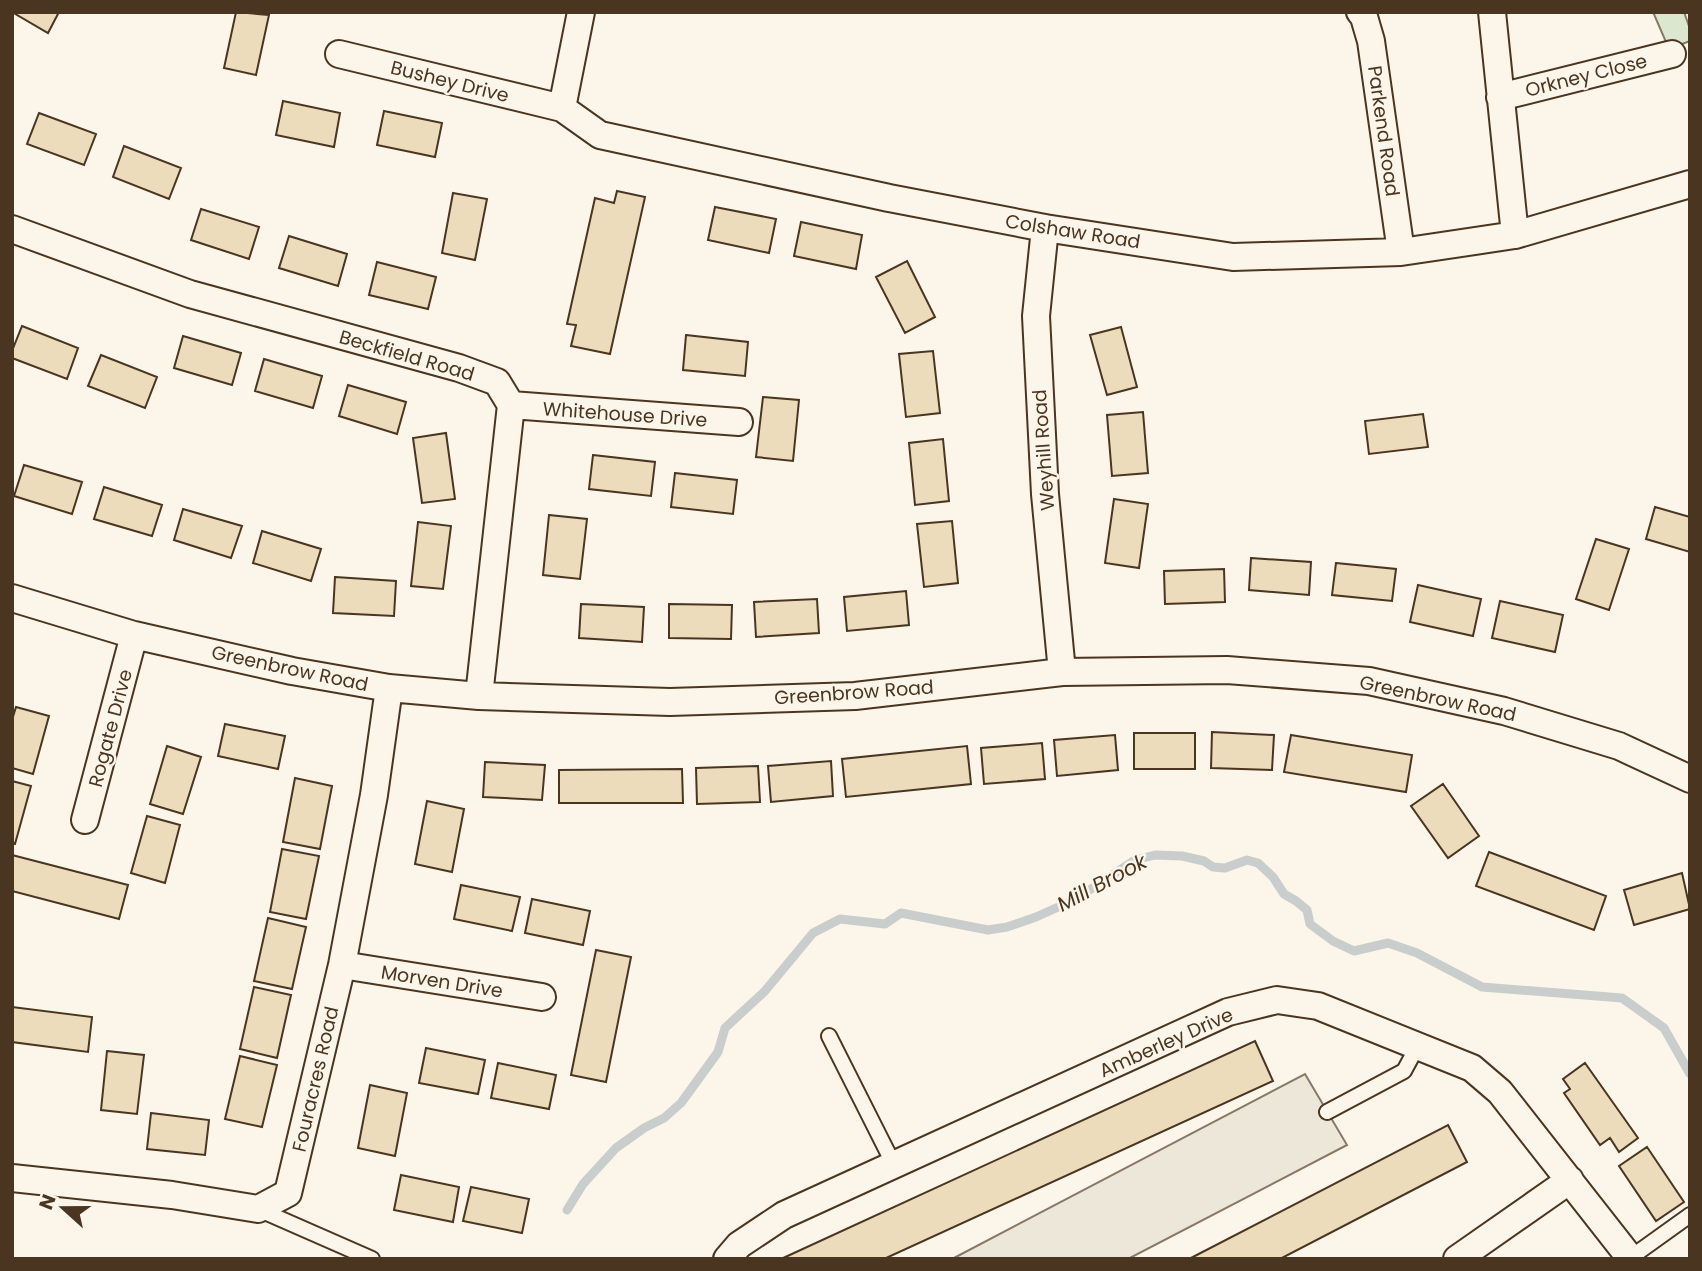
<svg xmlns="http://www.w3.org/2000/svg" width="1702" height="1271" viewBox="0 0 1702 1271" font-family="Poppins,sans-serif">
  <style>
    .green { fill: #dce7d0; stroke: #887966; stroke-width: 2 }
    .parking { fill: #ede7d9; stroke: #887966; stroke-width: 2 }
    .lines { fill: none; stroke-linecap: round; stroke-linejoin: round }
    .stream { stroke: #c9cecd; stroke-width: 9 }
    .building { fill: #ecdcbc; stroke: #4a3520; stroke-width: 2 }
    .lane-casing { stroke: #4a3520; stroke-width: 18 }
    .street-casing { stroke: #4a3520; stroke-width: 30 }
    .lane { stroke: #fbf6e9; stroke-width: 14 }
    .street { stroke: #fbf6e9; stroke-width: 26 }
    .labels { text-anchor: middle; stroke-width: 5; stroke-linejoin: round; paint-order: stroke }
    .street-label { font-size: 19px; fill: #4a3520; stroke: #fbf6e9 }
    .water-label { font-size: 21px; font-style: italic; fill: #4a3520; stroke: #fbf6e9 }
  </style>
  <rect width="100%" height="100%" fill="#fbf6e9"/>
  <path class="green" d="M1653 12H1684L1690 29V41L1669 49Z"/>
  <path class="parking" d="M1305 1074 1347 1145 1128 1259H952Z"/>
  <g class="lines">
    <path class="stream" d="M567 1210 583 1184 616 1148 644 1128 664 1118 681 1103 718 1052 725 1028 765 991 813 933 840 919 885 924 901 913 988 930 1007 927 1036 917 1076 899 1135 860 1155 855 1182 856 1204 861 1213 867 1225 868 1247 860 1258 863 1273 877 1284 894 1296 901 1307 910 1310 924 1333 941 1354 951 1388 943 1417 953 1482 987 1622 998 1664 1028 1690 1074"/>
  </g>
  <path class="building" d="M12 12H59L48 33Z
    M236 12 269 15 256 75 224 68Z
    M283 101 340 113 334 147 276 135Z
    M384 111 442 123 435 157 377 145Z
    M39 113 96 134 84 165 27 144Z
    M124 146 181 168 169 199 113 177Z
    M617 191 645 197 610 354 571 346 576 325 567 324 595 198 614 203Z
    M453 193 487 199 475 260 442 253Z
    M715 207 776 219 769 253 708 240Z
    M201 209 259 227 249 259 191 240Z
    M801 222 862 235 856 269 794 256Z
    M289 236 347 254 338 286 279 268Z
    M907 261 935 317 905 333 876 277Z
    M377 262 436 277 428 309 369 295Z
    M22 326 78 348 67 379 12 358V351Z
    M1121 327 1137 387 1107 395 1090 335Z
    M686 335 748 342 745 376 683 370Z
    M183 336 241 353 232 385 174 368Z
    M933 351 940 413 906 417 899 354Z
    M101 355 157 377 145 408 88 386Z
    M264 359 322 376 313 408 255 391Z
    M348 385 406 402 397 434 339 416Z
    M763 397 799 400 793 461 756 457Z
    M1143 412 1148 473 1112 476 1107 415Z
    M1423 414 1428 447 1369 454 1365 421Z
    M446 433 455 499 422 503 413 438Z
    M943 439 949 501 915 505 909 443Z
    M593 455 655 462 651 496 589 489Z
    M24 465 82 482 72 514 14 496Z
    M675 473 737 480 733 514 671 507Z
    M104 487 162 505 152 536 94 519Z
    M1114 499 1148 504 1139 568 1105 563Z
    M1655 507 1690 517V552L1646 539Z
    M183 509 242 526 231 558 174 540Z
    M549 515 587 519 580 579 543 575Z
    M952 521 958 583 924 587 917 524Z
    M418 522 451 526 443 589 411 586Z
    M262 531 321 549 311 581 253 563Z
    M1596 539 1629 549 1609 610 1576 599Z
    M1251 558 1311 562 1309 595 1249 590Z
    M1336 563 1396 569 1392 601 1332 595Z
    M1224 569 1225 602 1165 604 1164 571Z
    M335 577 396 581 394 616 333 613Z
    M1418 585 1481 599 1473 636 1410 622Z
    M906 591 909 625 847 631 844 597Z
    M817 599 819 633 756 637 754 602Z
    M1500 601 1563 615 1555 652 1492 638Z
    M581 604 644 607 642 642 579 638Z
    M669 604 732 605 731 639 669 638Z
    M16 707 49 716 33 774 12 768V720Z
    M225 724 285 736 278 769 218 756Z
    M1212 732 1274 735 1272 770 1211 768Z
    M1134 733H1195V769H1134Z
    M1115 735 1118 770 1057 776 1054 740Z
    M1291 735 1412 755 1406 792 1284 772Z
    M1042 743 1045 779 984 784 981 748Z
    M167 746 201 757 183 814 150 804Z
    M967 746 971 784 846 797 842 759Z
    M831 761 833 796 771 802 768 766Z
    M485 762 545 765 542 800 483 797Z
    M758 766 760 802 697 804 696 768Z
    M682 769 683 803H559V770Z
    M295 778 332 786 320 849 283 842Z
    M12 781 31 786 15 844 12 843Z
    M1443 784 1479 836 1448 858 1411 806Z
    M427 801 464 809 452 872 415 864Z
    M147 816 180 825 165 883 131 873Z
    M282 849 319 856 306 919 270 912Z
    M1489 852 1606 896 1594 930 1476 886Z
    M12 855 128 885 119 919 12 891Z
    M1682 873 1690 909 1634 925 1624 890Z
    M461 885 520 897 512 931 454 919Z
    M532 899 590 911 583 945 525 933Z
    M268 918 306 927 292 989 254 981Z
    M596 950 631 957 606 1082 571 1075Z
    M254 987 291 995 277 1058 240 1049Z
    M12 1007 92 1017 88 1052 12 1042Z
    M1255 1041 1273 1081 884 1259H781Z
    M426 1048 485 1060 478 1094 419 1083Z
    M107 1051 144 1055 137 1114 101 1110Z
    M240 1056 277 1065 262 1127 225 1119Z
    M498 1063 556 1075 549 1109 491 1098Z
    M1585 1063 1638 1138 1619 1152 1610 1138 1600 1145 1564 1093 1570 1089 1563 1079Z
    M370 1085 407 1093 395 1156 358 1148Z
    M151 1113 209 1120 205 1155 147 1149Z
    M1448 1125 1467 1162 1280 1259H1189Z
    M1647 1147 1684 1202 1656 1221 1619 1166Z
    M401 1175 459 1187 453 1222 394 1210Z
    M471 1187 529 1199 522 1233 463 1221Z"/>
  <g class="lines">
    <g class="lane-casing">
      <path id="lane" d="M829 1036 894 1165
        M1327 1112 1404 1071 1417 1047
        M258 1209 372 1259
        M1630 1258 1690 1215"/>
    </g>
    <g class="street-casing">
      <path id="street" d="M581 12 562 108 600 135 889 198 1045 228 1233 257 1401 252 1515 235 1690 184
        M1360 12 1364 17 1371 41 1401 252
        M1492 12 1515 235
        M339 54 562 108
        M1500 97 1672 54
        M1045 228 1036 316 1045 494 1062 672
        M12 229 190 294 459 368 497 382 511 405 479 696
        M511 405 739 422
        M12 598 134 635 292 671 389 688 479 696 670 702 855 696 1062 672 1227 670 1369 681 1504 711 1619 746 1690 779
        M85 820 134 635
        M342 965 542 997
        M12 1178 172 1195 258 1209 288 1193 342 965 374 795 389 688
        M727 1259 739 1245 784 1215 1228 1012 1277 1000 1318 1006 1472 1068 1500 1092 1631 1259
        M1457 1259 1570 1180"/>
    </g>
    <use href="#lane" class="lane"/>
    <use href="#street" class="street"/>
  </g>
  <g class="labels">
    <g class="street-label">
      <text transform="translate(1586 75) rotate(-14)" y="7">Orkney Close</text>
      <text transform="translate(450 81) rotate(14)" y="7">Bushey Drive</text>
      <text transform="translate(1384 131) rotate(82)" y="7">Parkend Road</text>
      <text transform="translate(1073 231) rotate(9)" y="7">Colshaw Road</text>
      <text transform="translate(407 355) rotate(16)" y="7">Beckfield Road</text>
      <text transform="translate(625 414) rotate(4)" y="7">Whitehouse Drive</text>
      <text transform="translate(1043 450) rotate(-94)" y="7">Weyhill Road</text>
      <text transform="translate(290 668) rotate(12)" y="7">Greenbrow Road</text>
      <text transform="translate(854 692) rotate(-4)" y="7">Greenbrow Road</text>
      <text transform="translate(1438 698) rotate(12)" y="7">Greenbrow Road</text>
      <text transform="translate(110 728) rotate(-75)" y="7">Rogate Drive</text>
      <text transform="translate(442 981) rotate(9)" y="7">Morven Drive</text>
      <text transform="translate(1166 1042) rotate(-24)" y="7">Amberley Drive</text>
      <text transform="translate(315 1079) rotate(-77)" y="7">Fouracres Road</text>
    </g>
    <g class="water-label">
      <text transform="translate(1102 883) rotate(-28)" y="7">Mill Brook</text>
    </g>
  </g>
  <rect width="1702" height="1271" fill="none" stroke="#4a3520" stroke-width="28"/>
  <g transform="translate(63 1208) rotate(291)" stroke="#fbf6e9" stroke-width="5" paint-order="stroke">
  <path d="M0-5L12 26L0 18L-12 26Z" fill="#4a3520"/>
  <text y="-10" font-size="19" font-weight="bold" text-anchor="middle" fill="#4a3520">N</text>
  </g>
</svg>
